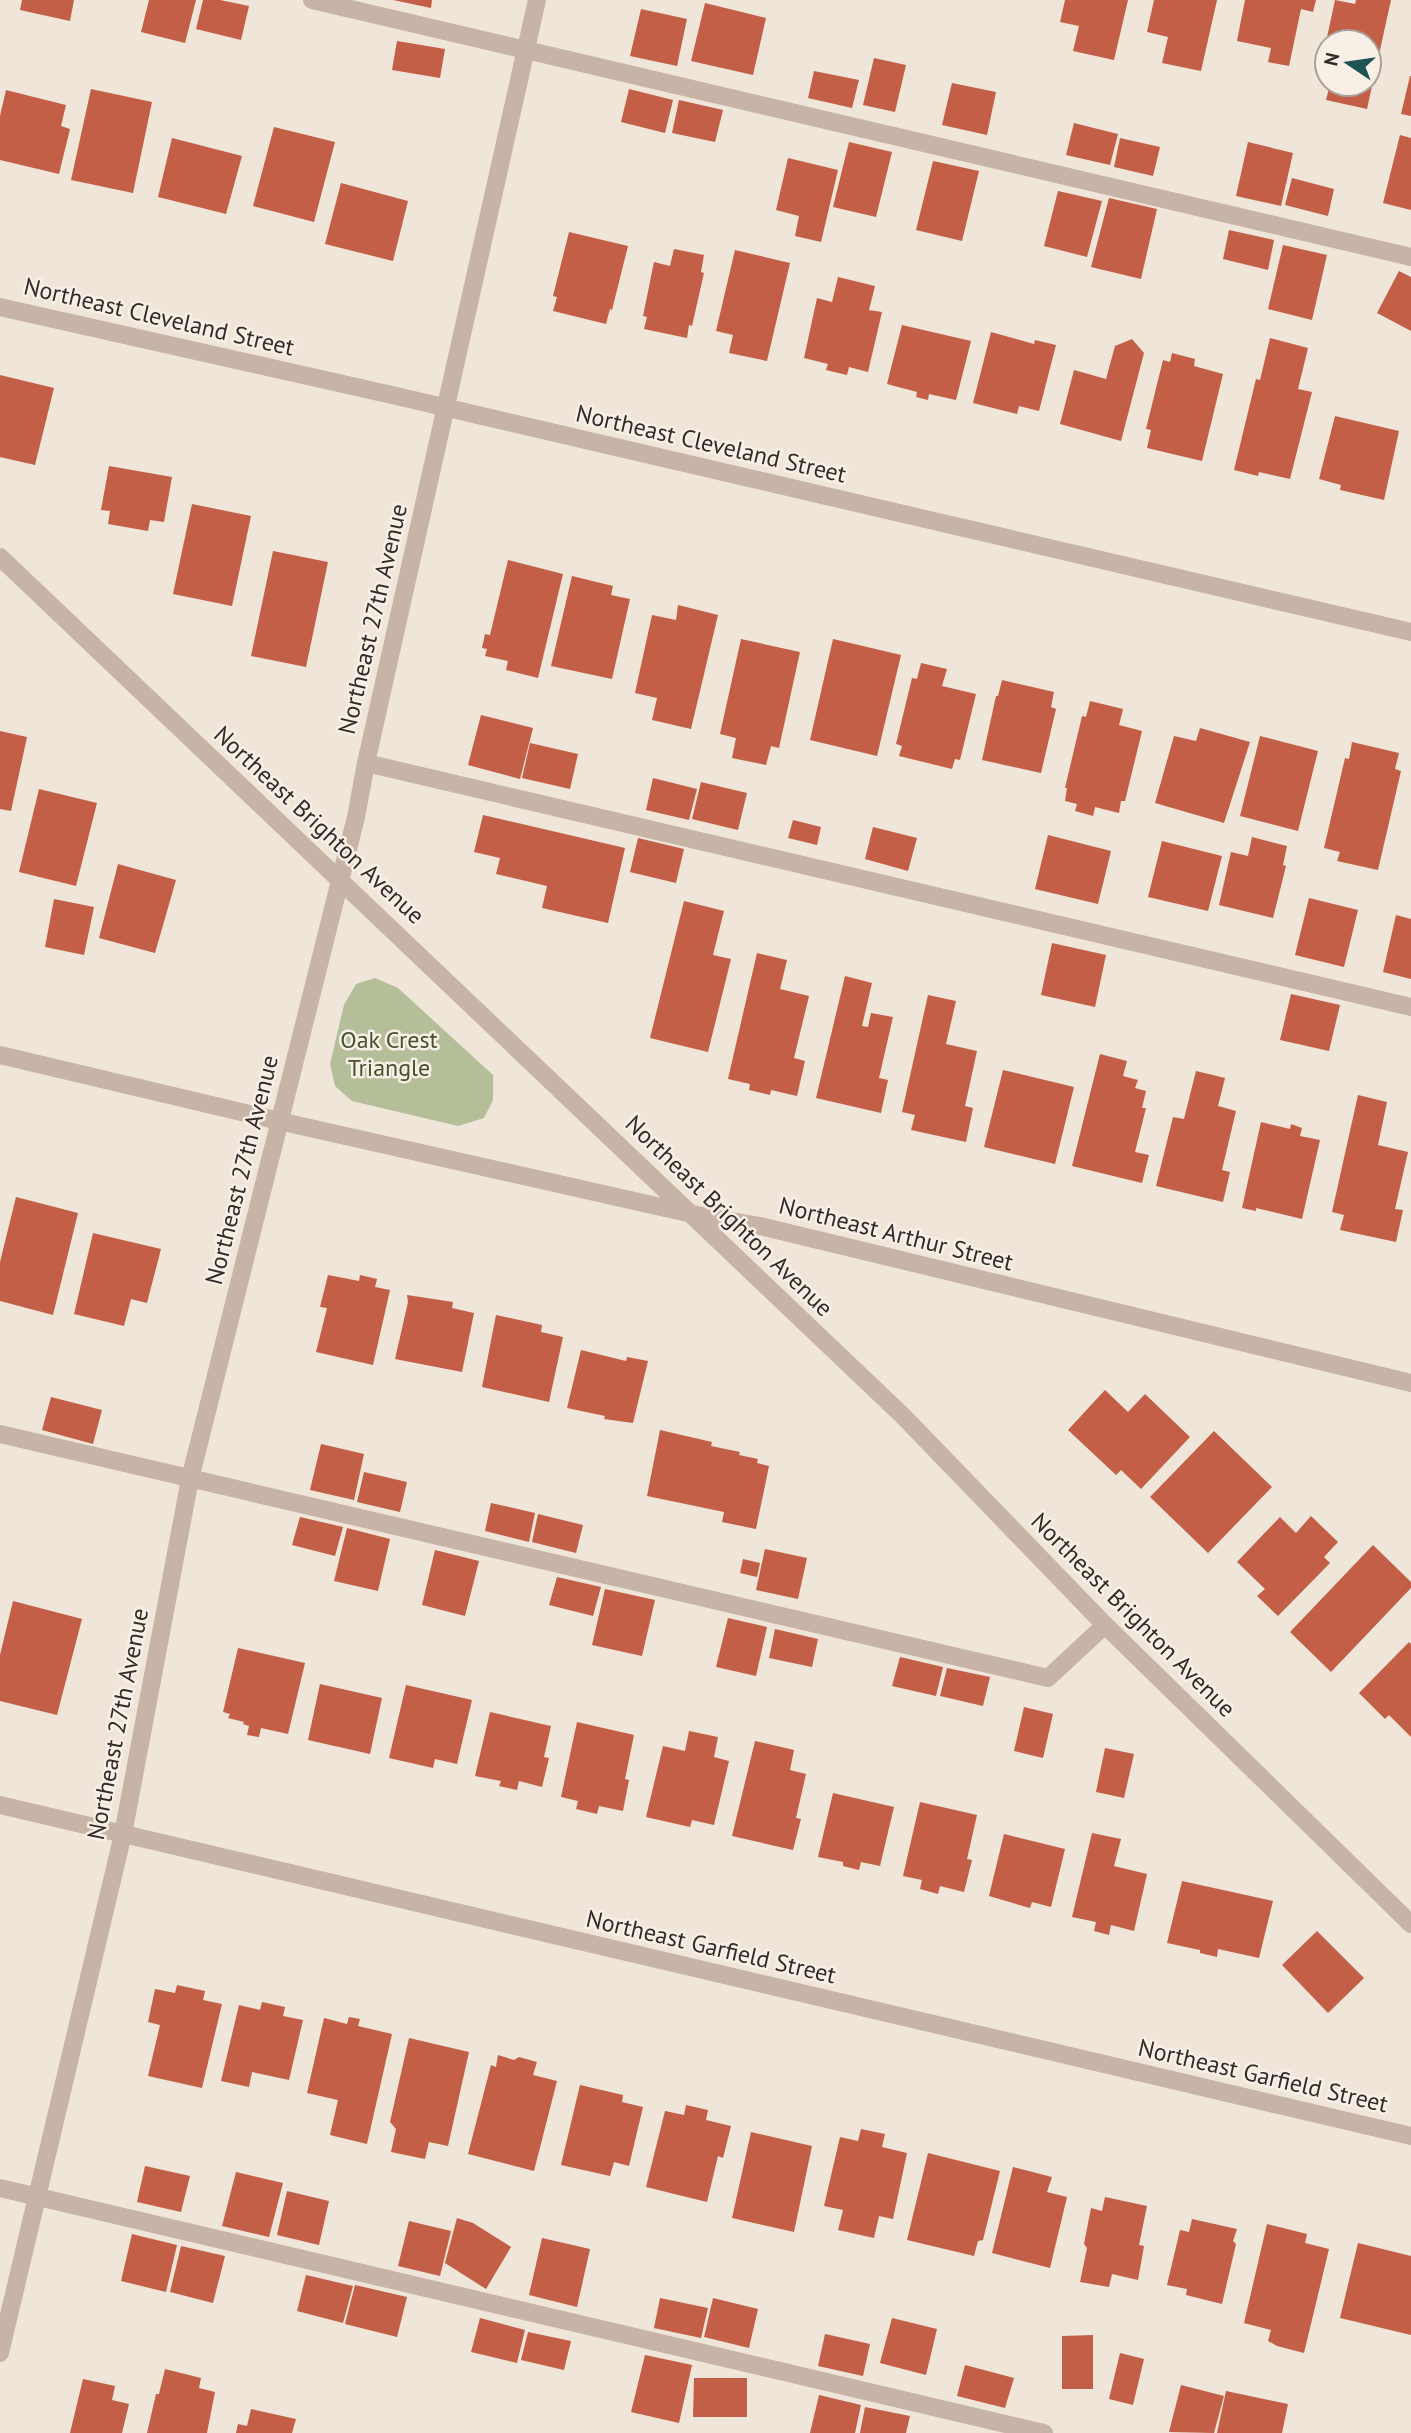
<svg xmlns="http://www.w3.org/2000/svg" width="1411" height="2433" viewBox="0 0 1411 2433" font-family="'PT Sans',sans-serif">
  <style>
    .green { fill: #b4bf9a }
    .building { fill: #c25f46 }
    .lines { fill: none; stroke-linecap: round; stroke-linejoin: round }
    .service { stroke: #c8b4a6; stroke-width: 18 }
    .minor { stroke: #c8b4a6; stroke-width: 18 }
    .labels { text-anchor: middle; stroke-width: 5; stroke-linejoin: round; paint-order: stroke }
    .street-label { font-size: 24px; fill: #342a27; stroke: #f8efe6 }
    .park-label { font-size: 24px; fill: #45522b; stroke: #f8efe6 }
  </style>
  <rect width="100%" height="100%" fill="#f0e5d9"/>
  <path class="green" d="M375 978 398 988 493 1075V1100L484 1118 458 1126 352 1101 335 1086 330 1064 344 1005 356 984Z"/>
  <path class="building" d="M22 0H74L70 21 20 10Z
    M149 0H196L185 43 141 32Z
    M203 0H220L249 6 241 40 196 29Z
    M393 0H432L431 8Z
    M1065 0H1128L1114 60 1073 51 1079 26 1060 22Z
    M1154 0H1217L1201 71 1162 63 1168 37 1147 32Z
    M1245 0H1316L1313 12 1301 9 1289 66 1268 62 1271 48 1237 41Z
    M1335 0 1355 4 1356 0H1391L1367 109 1326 100 1330 84H1369V42H1326Z
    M705 3 766 18 753 75 691 61Z
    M641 9 687 19 677 66 630 56Z
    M397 41 445 49 440 78 392 70Z
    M874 58 906 65 895 112 863 105Z
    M814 71 859 80 852 108 808 98Z
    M1410 76H1411V116L1401 114Z
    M952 83 996 92 987 135 942 125Z
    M91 89 152 102 133 193 71 180Z
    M629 89 673 100 665 133 621 122Z
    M6 90 66 105 61 126 70 129 59 174 0 160V116Z
    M679 100 723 110 715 142 672 133Z
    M1074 123 1118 134 1110 165 1066 155Z
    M274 127 335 142 314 222 253 206Z
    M1400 135 1411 138V210L1383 203Z
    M172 138 242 156 226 214 158 197Z
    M1120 138 1160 147 1153 176 1114 167Z
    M849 142 892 152 876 217 833 207Z
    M1248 142 1293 153 1281 206 1236 196Z
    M788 158 838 170 821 242 795 236 799 216 776 210Z
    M933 161 979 171 962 241 916 230Z
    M1292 178 1334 189 1328 216 1285 205Z
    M341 183 408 201 393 261 325 244Z
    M1058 191 1102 201 1087 257 1044 246Z
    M1109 198 1157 209 1141 279 1091 267Z
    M1229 230 1274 240 1268 270 1223 259Z
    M569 232 628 246 612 310 610 309 606 324 553 311 557 297 553 296Z
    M1283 245 1327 255 1312 320 1268 309Z
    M674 249 704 255 701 272 704 273 692 326 689 325 687 338 644 329 647 317 643 316 654 262 670 266Z
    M735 250 790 263 767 361 729 353 733 335 716 331Z
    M1399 271 1411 277V331L1377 313Z
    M838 277 875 286 869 310 882 312 868 372 849 367 847 375 826 370 828 364 804 358 817 298 832 302Z
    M902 325 971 341 956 400 929 394 928 400 916 397 917 392 887 384Z
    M991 332 1034 344 1035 340 1056 345 1039 411 1019 406 1017 414 973 403Z
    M1270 338 1308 348 1298 389 1312 392 1290 479 1259 472 1258 476 1234 470 1256 379 1260 380Z
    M1132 339 1144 353 1121 441 1060 424 1074 370 1106 379 1115 346Z
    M1172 353 1195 359 1194 366 1223 374 1202 461 1147 448 1151 430 1146 429 1163 360 1170 362Z
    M0 375 54 388 35 465 0 457Z
    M1335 416 1399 431 1384 500 1340 490 1341 485 1319 479Z
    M109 466 172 477 164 522 150 520 148 531 108 524 110 511 101 510Z
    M192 504 251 516 232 606 173 594Z
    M273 551 328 562 306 667 251 656Z
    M508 560 563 574 538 678 506 670 508 661 485 656 487 649 482 648 485 634 490 635Z
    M572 576 613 586 611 595 630 599 612 679 551 666Z
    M678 605 718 615 691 729 652 720 657 698 635 693 652 615 676 620Z
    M741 639 800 652 779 748 771 746 766 765 732 758 736 738 720 734Z
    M833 639 901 655 877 756 810 740Z
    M921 663 947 669 942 686 976 694 960 760 955 759 952 769 899 756 902 746 896 744 912 678 917 679Z
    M1002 680 1054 692 1051 707 1056 709 1041 773 982 760 996 696H998Z
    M1090 701 1123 709 1119 725 1142 731 1125 801H1121L1119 813 1095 807 1093 816 1075 811 1077 804 1065 801 1067 788H1065L1082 716 1086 717Z
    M481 715 533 728 520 779 468 765Z
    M1200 728 1250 742 1224 823 1155 803 1174 736 1196 741Z
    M0 731 27 737 11 811 0 809Z
    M1260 736 1318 751 1298 831 1240 816Z
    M1352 742 1399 753 1395 769 1401 771 1378 870 1337 861 1340 852 1324 848 1345 758 1349 759Z
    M530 743 578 754 570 789 522 778Z
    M653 778 697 789 689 820 646 810Z
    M701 782 747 793 738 830 692 819Z
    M39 789 97 803 76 886 19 872Z
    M483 815 625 848 608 923 542 908 547 886 496 874 500 858 474 852Z
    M793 820 821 827 817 845 788 838Z
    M873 827 917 838 908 871 865 859Z
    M1048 835 1111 851 1098 904 1035 889Z
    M1252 837 1287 846 1283 865 1286 866 1273 918 1219 905 1231 852 1248 856Z
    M638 838 684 849 676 883 630 872Z
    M1162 841 1222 856 1208 911 1148 897Z
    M118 864 176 880 155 953 99 938Z
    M1309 898 1358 910 1344 967 1295 955Z
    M54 899 94 907 84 955 45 947Z
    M684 901 724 911 713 955 731 959 708 1052 650 1038Z
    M1396 915 1411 919V979L1383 972Z
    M1052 943 1106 955 1095 1007 1041 995Z
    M757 953 787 960 780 989 809 996 794 1058 805 1061 797 1096 771 1090 770 1095 749 1090 750 1084 728 1079Z
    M845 976 872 983 862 1026 868 1027 871 1013 893 1017 879 1078 888 1080 881 1113 816 1098Z
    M1291 994 1340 1005 1329 1051 1280 1040Z
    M928 995 956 1001 946 1044 977 1051 965 1106 973 1108 966 1142 911 1130 915 1115 902 1112Z
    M1100 1054 1127 1061 1123 1076 1138 1080 1135 1088 1146 1091 1142 1108H1146L1135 1152 1149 1155 1142 1183 1072 1166Z
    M1003 1070 1074 1087 1055 1164 984 1147Z
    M1196 1071 1225 1078 1218 1106 1236 1111 1222 1170 1230 1172 1223 1202 1156 1186 1173 1117 1184 1119Z
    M1358 1095 1387 1102 1378 1145 1408 1152 1395 1209 1403 1210 1396 1242 1340 1230 1344 1215 1332 1212Z
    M1261 1122 1290 1129 1291 1124 1302 1128 1300 1136 1320 1140 1302 1219 1256 1208V1211L1242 1208Z
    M16 1197 78 1213 53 1315 0 1301V1262Z
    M93 1233 161 1249 147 1303 131 1299 124 1326 74 1314Z
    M328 1275 359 1281 360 1275 377 1279 375 1287 390 1290 373 1365 316 1352 327 1308 320 1307Z
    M407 1295 453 1302 452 1308 474 1313 462 1372 395 1359 408 1302Z
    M496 1315 542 1325 541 1332 563 1337 549 1402 482 1387Z
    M581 1350 626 1361 627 1357 648 1361 633 1423 604 1419 605 1416 567 1408Z
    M1105 1390 1128 1412 1145 1394 1190 1437 1141 1489 1121 1470 1116 1475 1068 1430Z
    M51 1397 102 1410 93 1444 42 1430Z
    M660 1430 712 1442 711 1446 740 1452 739 1455 758 1459 757 1463 769 1466 756 1529 722 1522 724 1512 647 1496Z
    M1214 1431 1272 1487 1208 1553 1150 1497Z
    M321 1444 364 1454 354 1500 310 1490Z
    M364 1472 407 1482 400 1512 357 1502Z
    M491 1503 535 1513 529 1542 485 1531Z
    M538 1514 583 1525 576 1553 532 1542Z
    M1311 1516 1338 1542 1324 1557 1330 1563 1278 1616 1257 1596 1265 1589 1237 1562 1280 1517 1296 1533Z
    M300 1517 343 1527 335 1556 292 1545Z
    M347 1528 390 1539 378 1591 334 1581Z
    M1373 1545 1411 1582V1588L1331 1672 1290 1632Z
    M765 1549 807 1558 798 1599 756 1590Z
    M435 1550 479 1561 465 1616 422 1605Z
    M743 1559 760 1563 757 1577 740 1573Z
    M557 1577 601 1587 593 1616 549 1605Z
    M605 1589 655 1600 642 1656 592 1645Z
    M13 1601 82 1619 57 1715 0 1701V1655Z
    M728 1618 767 1627 756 1676 716 1667Z
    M775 1629 818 1639 812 1667 769 1658Z
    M1409 1642 1411 1644V1737L1389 1715 1385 1719 1359 1693Z
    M238 1648 305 1663 288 1734 261 1728 259 1737 247 1735 249 1726 243 1724 244 1722 228 1718 230 1714 223 1712Z
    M900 1657 943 1667 936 1696 892 1686Z
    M947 1668 990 1677 983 1706 940 1696Z
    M320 1684 382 1698 370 1754 308 1740Z
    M406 1685 472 1700 457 1764 435 1759 433 1768 389 1758Z
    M1024 1707 1053 1714 1043 1758 1014 1751Z
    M490 1712 551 1726 544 1757 549 1758 542 1787 519 1781 517 1790 499 1786 501 1781 475 1776Z
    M577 1722 634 1735 625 1779 629 1780 623 1811 599 1806 597 1814 576 1809 578 1801 561 1797Z
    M689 1731 718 1737 714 1757 729 1761 714 1825 692 1820 690 1827 646 1817 663 1746 685 1751Z
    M755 1741 794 1750 790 1770 806 1774 796 1818 801 1819 793 1850 732 1836Z
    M1105 1748 1134 1754 1124 1798 1096 1792Z
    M833 1793 894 1807 880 1866 861 1862 859 1870 843 1866V1862L818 1857Z
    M920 1802 977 1815 967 1859 972 1860 964 1892 940 1886 938 1894 920 1889 922 1880 903 1876Z
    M1092 1833 1121 1839 1114 1866 1147 1874 1134 1931 1111 1925 1109 1935 1094 1931 1096 1922 1072 1917Z
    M1004 1834 1065 1849 1051 1907 1032 1902 1030 1908 989 1896Z
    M1182 1881 1273 1901 1259 1958 1218 1949 1217 1957 1200 1953V1950L1167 1943Z
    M1317 1931 1364 1978 1328 2013 1282 1965Z
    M177 1985 205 1991 203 2000 222 2004 202 2088 148 2076 160 2025 148 2022 155 1989 175 1993Z
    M262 2002 285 2007 283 2016 303 2020 289 2080 252 2072 249 2087 221 2081 239 2005 260 2010Z
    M349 2017 360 2019 358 2026 392 2034 367 2144 330 2135 338 2100 307 2093 324 2018 347 2024Z
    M409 2038 469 2052 448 2146 429 2142 425 2159 391 2152 396 2129 390 2122Z
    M498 2055 514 2060 519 2057 537 2062 533 2075 557 2081 534 2171 468 2154 491 2065 496 2067Z
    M580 2085 623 2095 622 2102 643 2107 629 2166 614 2162 610 2176 561 2165Z
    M686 2105 708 2110 706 2120 731 2126 723 2158 718 2156 707 2202 646 2187 665 2111 684 2115Z
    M861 2129 885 2134 882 2147 907 2153 893 2219 879 2216 874 2238 838 2230 843 2210 824 2206 840 2137 858 2141Z
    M751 2132 812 2146 794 2232 732 2218Z
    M928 2153 1000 2171 983 2240 978 2241 974 2256 907 2240Z
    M145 2166 190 2176 181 2212 137 2202Z
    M1013 2167 1052 2177 1047 2192 1067 2197 1050 2268 992 2253Z
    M236 2172 283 2183 269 2237 222 2226Z
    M287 2191 329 2201 319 2245 277 2235Z
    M1105 2197 1147 2206 1139 2245 1144 2246 1138 2280 1112 2274 1109 2287 1080 2282 1087 2248 1084 2244 1091 2208 1102 2211Z
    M457 2218 473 2223 511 2247 486 2289 445 2263Z
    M1192 2219 1237 2229 1233 2241 1236 2244 1222 2304 1186 2295 1187 2289 1167 2285 1180 2230 1189 2232Z
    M409 2221 451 2231 440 2276 398 2266Z
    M1267 2224 1307 2234 1305 2243 1329 2249 1304 2353 1277 2346 1268 2341 1271 2330 1244 2323Z
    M132 2234 177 2245 166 2292 121 2281Z
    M542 2238 590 2249 577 2307 529 2295Z
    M1358 2243 1411 2256V2335L1340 2318Z
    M181 2246 225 2256 213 2303 170 2292Z
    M306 2275 353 2286 343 2323 297 2311Z
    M355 2285 407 2297 397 2337 345 2324Z
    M660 2298 708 2308 701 2338 654 2328Z
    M713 2298 758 2309 749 2348 704 2337Z
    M480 2318 525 2330 517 2363 471 2352Z
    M892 2318 937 2329 926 2375 880 2363Z
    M528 2332 571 2341 564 2370 521 2360Z
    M825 2334 870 2344 863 2376 818 2366Z
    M1093 2335V2389H1062V2336Z
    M1120 2353 1144 2359 1133 2405 1109 2399Z
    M645 2355 692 2365 679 2423 631 2412Z
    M965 2365 1014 2378 1005 2408 957 2396Z
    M165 2369 201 2378 199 2388 215 2392 207 2433H147L156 2394H159Z
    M694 2378H747V2417H693Z
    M83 2379 115 2386 112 2400 129 2404 122 2433H70Z
    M1181 2385 1224 2396 1214 2433 1169 2432Z
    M1226 2391 1288 2404 1282 2433H1217Z
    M819 2395 861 2405 855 2433H810Z
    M865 2407 910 2416 906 2433H860Z
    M251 2409 296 2419 292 2433H236L238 2424 247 2426Z"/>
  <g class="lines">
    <path class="service" d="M312 0 1411 257
      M366 763 1411 1007
      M0 1434 1048 1678 1105 1625
      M0 2188 1044 2433"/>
    <path class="minor" d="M0 307 392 395 1411 632
      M0 557 903 1416 1105 1625 1411 1924
      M0 1055 279 1121 692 1214 760 1226 1411 1383
      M0 1805 1411 2136
      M0 2353 123 1834 190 1479 356 817 366 763 537 0"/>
  </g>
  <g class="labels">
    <g class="street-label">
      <text transform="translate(159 317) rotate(13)" y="8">Northeast Cleveland Street</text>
      <text transform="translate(711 444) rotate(13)" y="8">Northeast Cleveland Street</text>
      <text transform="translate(373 619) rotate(-77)" y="8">Northeast 27th Avenue</text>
      <text transform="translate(319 825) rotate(43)" y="8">Northeast Brighton Avenue</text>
      <text transform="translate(242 1170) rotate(-76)" y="8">Northeast 27th Avenue</text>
      <text transform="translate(729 1216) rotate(44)" y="8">Northeast Brighton Avenue</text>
      <text transform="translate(896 1234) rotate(14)" y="8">Northeast Arthur Street</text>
      <text transform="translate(1133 1615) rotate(45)" y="8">Northeast Brighton Avenue</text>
      <text transform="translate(118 1724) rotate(-79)" y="8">Northeast 27th Avenue</text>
      <text transform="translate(711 1947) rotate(13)" y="8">Northeast Garfield Street</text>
      <text transform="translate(1263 2076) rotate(13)" y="8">Northeast Garfield Street</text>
    </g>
    <g class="park-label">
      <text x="389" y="1048">Oak Crest<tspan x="389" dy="28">Triangle</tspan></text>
    </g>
  </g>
  <g transform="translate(1348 63) rotate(283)"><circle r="33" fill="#f8efe6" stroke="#aaa09a" stroke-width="2"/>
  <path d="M0-5L12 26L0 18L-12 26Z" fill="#1e5354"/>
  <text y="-10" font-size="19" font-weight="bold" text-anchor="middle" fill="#342a27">N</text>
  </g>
</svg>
